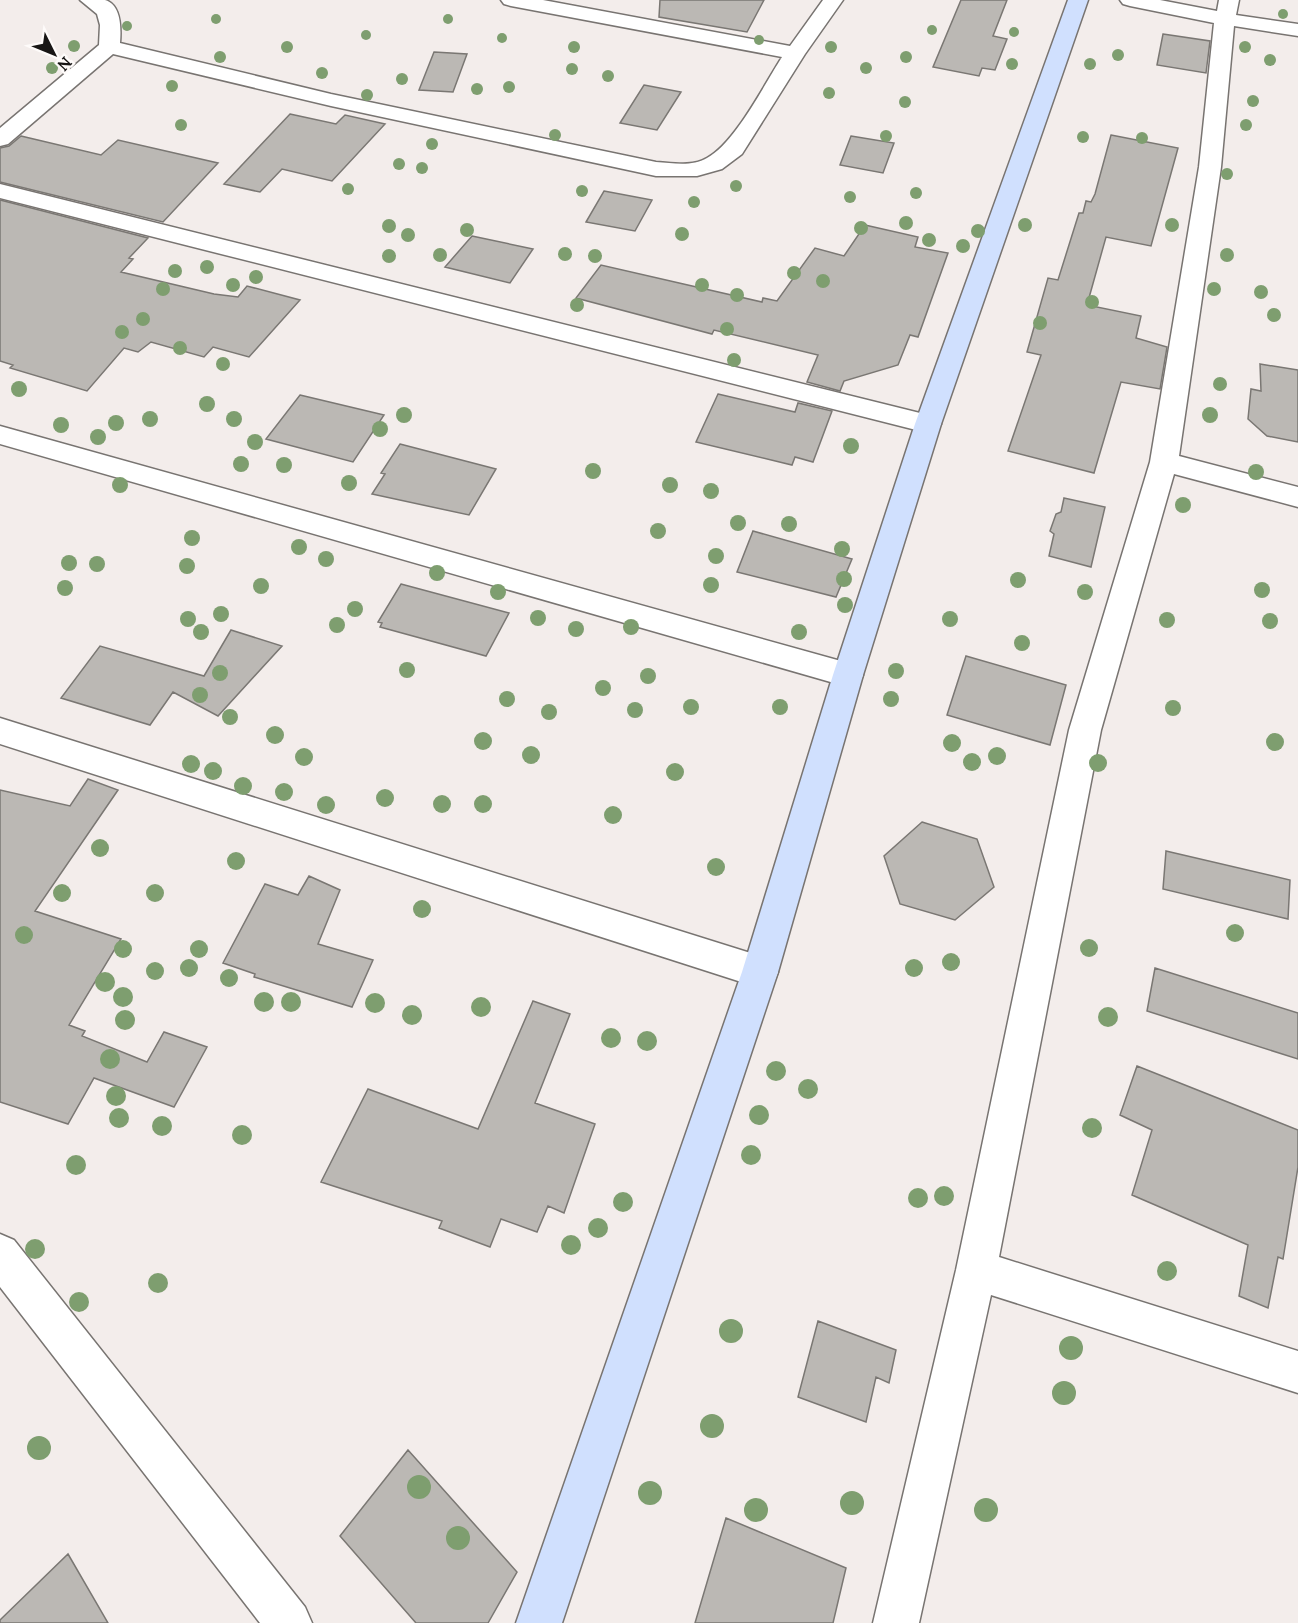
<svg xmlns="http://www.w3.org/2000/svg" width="1298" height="1623" viewBox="0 0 1298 1623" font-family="Lora,serif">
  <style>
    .building { fill: #bbb8b4; stroke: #7a7773; stroke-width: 1.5 }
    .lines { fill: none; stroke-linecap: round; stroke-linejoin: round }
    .minor-casing { stroke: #787471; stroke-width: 3 }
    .secondary-casing { stroke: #787471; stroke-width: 3 }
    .minor { fill: #fff; fill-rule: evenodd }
    .secondary { fill: #d0e0fe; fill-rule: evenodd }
    .tree { fill: #7e9e6f }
  </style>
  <rect width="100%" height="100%" fill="#f3edeb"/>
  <path class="building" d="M660 0H764L747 32 659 17Z
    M961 0H1007L993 36 1007 39 995 70 982 68 979 76 933 67Z
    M1163 34 1210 41 1206 73 1157 65Z
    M434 52 467 54 453 92 419 90Z
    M644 85 681 92 657 130 620 123Z
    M290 114 336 124 345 115 385 124 332 181 282 169 260 192 224 184Z
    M1111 135 1178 148 1151 246 1106 237 1087 305 1141 316 1136 338 1167 347 1160 389 1121 382 1094 473 1008 451 1041 355 1027 352 1048 278 1058 280 1079 213H1083L1086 201 1091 202 1095 194Z
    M21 136 101 155 118 140 218 163 163 222 0 182V148L9 146Z
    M851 136 894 143 883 173 840 165Z
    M604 191 652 200 635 231 586 222Z
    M0 200 148 238 129 258 133 259 121 272 214 294 238 297 247 286 300 300 249 357 213 347 204 357 151 342 138 352 124 348 87 391 10 368 13 365 0 361Z
    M865 225 918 237 915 247 948 253 918 337 910 335 898 365 844 381 840 391 807 382 818 355 714 330 712 334 576 298 601 265 762 302 763 298 777 301 815 248 844 256Z
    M472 236 533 249 510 283 445 267Z
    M1260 364 1298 370V442L1267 436 1248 419 1251 389 1261 391Z
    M718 394 795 412 798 403 832 411 813 462 795 457 792 465 696 442Z
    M300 395 384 415 353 462 266 439Z
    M400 444 496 469 469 515 372 494 385 474 381 473Z
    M1064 498 1105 507 1091 567 1049 556 1054 534 1050 531 1056 514 1061 512Z
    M753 531 852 559 836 597 737 572Z
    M401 584 509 613 486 656 380 627 382 623 378 622Z
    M231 630 282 646 218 716 173 692 150 725 61 698 100 646 204 676Z
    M966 656 1066 685 1050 745 947 715Z
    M88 779 118 790 35 911 121 939 69 1025 85 1031 82 1036 147 1062 164 1032 207 1047 174 1107 94 1078 68 1124 0 1102V790L70 806Z
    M922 822 977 839 994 887 955 920 900 904 884 856Z
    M1166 851 1290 880 1288 919 1163 889Z
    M309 876 340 890 318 944 373 960 352 1007 254 977 255 974 223 963 265 884 298 895Z
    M1155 968 1298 1013V1059L1147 1011Z
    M533 1001 570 1014 535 1103 595 1124 564 1213 548 1206 537 1232 501 1219 490 1247 439 1228 442 1221 321 1182 368 1089 478 1129Z
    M1137 1066 1298 1130V1167L1283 1259 1278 1257 1268 1308 1239 1296 1248 1245 1132 1195 1152 1130 1120 1115Z
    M818 1321 896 1350 889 1383 876 1377 866 1422 798 1397Z
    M408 1450 517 1572 488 1623H416L340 1536Z
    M726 1518 846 1568 833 1623H695Z
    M68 1554 108 1623H0V1620Z"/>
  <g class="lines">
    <g class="minor-casing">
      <path id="minor" d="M80 0C87 0 98 0 105 0 122 5 121 30 120 43L331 94 656 162C673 163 692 167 707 158 735 143 764 85 782 57L511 6 504 4 501 0H543L790 46 823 0H843L805 54 742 154 722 169 697 176H656L331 106 113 54 8 144 0 146V128L99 45 100 25 97 14Z
        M1120 0H1160L1217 11 1219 0H1239L1236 15 1298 24V36L1234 26 1221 167 1179 456 1298 487V507L1174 474 1101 730 999 1257 1298 1351V1393L991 1295 919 1623H873L956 1270 1069 730 1150 462 1199 167 1214 23 1130 6 1123 4Z
        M0 184 928 415 937 418 941 424 937 430 928 433 0 198Z
        M0 426 848 663 859 666 863 675 859 684 848 687 0 444Z
        M0 718 760 956 773 960 778 972 773 984 760 988 0 744Z
        M0 1234 14 1240 305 1607 312 1623H260L0 1287Z"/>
    </g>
    <g class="secondary-casing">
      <path id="secondary" d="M1068 0H1088L941 424 863 675 778 972 562 1623H516L742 972 833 675 915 424Z"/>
    </g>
    <use href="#minor" class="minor"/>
    <use href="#secondary" class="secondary"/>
  </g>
  <g class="tree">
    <circle cx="1283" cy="14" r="5"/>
    <circle cx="216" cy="19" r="5"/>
    <circle cx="448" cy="19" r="5"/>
    <circle cx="127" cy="26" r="5"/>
    <circle cx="932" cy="30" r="5"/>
    <circle cx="1014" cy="32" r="5"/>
    <circle cx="366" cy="35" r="5"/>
    <circle cx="502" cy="38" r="5"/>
    <circle cx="759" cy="40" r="5"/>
    <circle cx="74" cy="46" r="6"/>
    <circle cx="287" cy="47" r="6"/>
    <circle cx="574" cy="47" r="6"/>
    <circle cx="831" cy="47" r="6"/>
    <circle cx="1245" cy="47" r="6"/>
    <circle cx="1118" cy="55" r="6"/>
    <circle cx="220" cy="57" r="6"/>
    <circle cx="906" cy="57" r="6"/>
    <circle cx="1270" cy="60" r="6"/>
    <circle cx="1012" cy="64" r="6"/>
    <circle cx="1090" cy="64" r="6"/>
    <circle cx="52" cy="68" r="6"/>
    <circle cx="866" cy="68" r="6"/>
    <circle cx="572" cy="69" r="6"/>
    <circle cx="322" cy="73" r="6"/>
    <circle cx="608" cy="76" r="6"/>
    <circle cx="402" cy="79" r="6"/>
    <circle cx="172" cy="86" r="6"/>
    <circle cx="509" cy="87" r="6"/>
    <circle cx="477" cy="89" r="6"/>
    <circle cx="829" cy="93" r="6"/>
    <circle cx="367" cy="95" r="6"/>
    <circle cx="1253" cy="101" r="6"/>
    <circle cx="905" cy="102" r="6"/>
    <circle cx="181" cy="125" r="6"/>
    <circle cx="1246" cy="125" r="6"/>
    <circle cx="555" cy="135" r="6"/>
    <circle cx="886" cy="136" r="6"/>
    <circle cx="1083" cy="137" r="6"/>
    <circle cx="1142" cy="138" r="6"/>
    <circle cx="432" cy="144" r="6"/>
    <circle cx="399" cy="164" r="6"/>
    <circle cx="422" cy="168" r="6"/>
    <circle cx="1227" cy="174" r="6"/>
    <circle cx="736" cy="186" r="6"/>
    <circle cx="348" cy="189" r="6"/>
    <circle cx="582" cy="191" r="6"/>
    <circle cx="916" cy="193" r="6"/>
    <circle cx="850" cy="197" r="6"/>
    <circle cx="694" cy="202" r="6"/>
    <circle cx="906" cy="223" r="7"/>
    <circle cx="1025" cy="225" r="7"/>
    <circle cx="1172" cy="225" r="7"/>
    <circle cx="389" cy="226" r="7"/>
    <circle cx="861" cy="228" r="7"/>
    <circle cx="467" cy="230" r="7"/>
    <circle cx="978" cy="231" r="7"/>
    <circle cx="682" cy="234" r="7"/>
    <circle cx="408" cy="235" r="7"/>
    <circle cx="929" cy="240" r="7"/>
    <circle cx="963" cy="246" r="7"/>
    <circle cx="565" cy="254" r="7"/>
    <circle cx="440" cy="255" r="7"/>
    <circle cx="1227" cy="255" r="7"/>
    <circle cx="389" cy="256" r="7"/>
    <circle cx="595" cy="256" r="7"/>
    <circle cx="207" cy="267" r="7"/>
    <circle cx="175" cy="271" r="7"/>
    <circle cx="794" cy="273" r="7"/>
    <circle cx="256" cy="277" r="7"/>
    <circle cx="823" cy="281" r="7"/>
    <circle cx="233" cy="285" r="7"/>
    <circle cx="702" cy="285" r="7"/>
    <circle cx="163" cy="289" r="7"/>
    <circle cx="1214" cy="289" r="7"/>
    <circle cx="1261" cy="292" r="7"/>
    <circle cx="737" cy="295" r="7"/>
    <circle cx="1092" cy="302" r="7"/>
    <circle cx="577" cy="305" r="7"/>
    <circle cx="1274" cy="315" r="7"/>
    <circle cx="143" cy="319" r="7"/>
    <circle cx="1040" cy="323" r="7"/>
    <circle cx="727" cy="329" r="7"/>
    <circle cx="122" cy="332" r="7"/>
    <circle cx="180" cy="348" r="7"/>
    <circle cx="734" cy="360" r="7"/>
    <circle cx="223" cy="364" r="7"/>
    <circle cx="1220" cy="384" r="7"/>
    <circle cx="19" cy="389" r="8"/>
    <circle cx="207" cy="404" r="8"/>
    <circle cx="404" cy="415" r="8"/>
    <circle cx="1210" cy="415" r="8"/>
    <circle cx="150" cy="419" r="8"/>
    <circle cx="234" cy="419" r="8"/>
    <circle cx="116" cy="423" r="8"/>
    <circle cx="61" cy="425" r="8"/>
    <circle cx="380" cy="429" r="8"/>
    <circle cx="98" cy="437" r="8"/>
    <circle cx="255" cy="442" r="8"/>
    <circle cx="851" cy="446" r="8"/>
    <circle cx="241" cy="464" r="8"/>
    <circle cx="284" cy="465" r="8"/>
    <circle cx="593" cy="471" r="8"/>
    <circle cx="1256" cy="472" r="8"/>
    <circle cx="349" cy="483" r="8"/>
    <circle cx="120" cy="485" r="8"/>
    <circle cx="670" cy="485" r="8"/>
    <circle cx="711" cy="491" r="8"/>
    <circle cx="1183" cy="505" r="8"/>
    <circle cx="738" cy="523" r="8"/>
    <circle cx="789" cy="524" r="8"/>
    <circle cx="658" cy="531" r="8"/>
    <circle cx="192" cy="538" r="8"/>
    <circle cx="299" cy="547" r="8"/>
    <circle cx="842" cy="549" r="8"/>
    <circle cx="716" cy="556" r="8"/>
    <circle cx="326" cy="559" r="8"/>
    <circle cx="69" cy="563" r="8"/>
    <circle cx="97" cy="564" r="8"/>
    <circle cx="187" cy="566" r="8"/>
    <circle cx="437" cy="573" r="8"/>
    <circle cx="844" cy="579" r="8"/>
    <circle cx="1018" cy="580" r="8"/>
    <circle cx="711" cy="585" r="8"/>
    <circle cx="261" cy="586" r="8"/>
    <circle cx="65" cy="588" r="8"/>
    <circle cx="1262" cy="590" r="8"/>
    <circle cx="498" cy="592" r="8"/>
    <circle cx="1085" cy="592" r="8"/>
    <circle cx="845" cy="605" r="8"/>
    <circle cx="355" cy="609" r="8"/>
    <circle cx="221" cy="614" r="8"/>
    <circle cx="538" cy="618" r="8"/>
    <circle cx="188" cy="619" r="8"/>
    <circle cx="950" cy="619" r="8"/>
    <circle cx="1167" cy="620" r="8"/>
    <circle cx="1270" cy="621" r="8"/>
    <circle cx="337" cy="625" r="8"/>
    <circle cx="631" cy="627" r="8"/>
    <circle cx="576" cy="629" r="8"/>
    <circle cx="201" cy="632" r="8"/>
    <circle cx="799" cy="632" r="8"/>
    <circle cx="1022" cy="643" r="8"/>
    <circle cx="407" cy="670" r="8"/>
    <circle cx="896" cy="671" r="8"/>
    <circle cx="220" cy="673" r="8"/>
    <circle cx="648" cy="676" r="8"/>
    <circle cx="603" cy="688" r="8"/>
    <circle cx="200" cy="695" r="8"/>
    <circle cx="507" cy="699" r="8"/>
    <circle cx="891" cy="699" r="8"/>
    <circle cx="691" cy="707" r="8"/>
    <circle cx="780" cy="707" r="8"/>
    <circle cx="1173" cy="708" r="8"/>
    <circle cx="635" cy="710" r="8"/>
    <circle cx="549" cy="712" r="8"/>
    <circle cx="230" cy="717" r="8"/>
    <circle cx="275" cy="735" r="9"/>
    <circle cx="483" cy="741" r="9"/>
    <circle cx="1275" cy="742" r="9"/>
    <circle cx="952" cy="743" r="9"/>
    <circle cx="531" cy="755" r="9"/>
    <circle cx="997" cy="756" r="9"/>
    <circle cx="304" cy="757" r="9"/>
    <circle cx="972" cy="762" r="9"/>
    <circle cx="1098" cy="763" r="9"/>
    <circle cx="191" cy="764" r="9"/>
    <circle cx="213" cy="771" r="9"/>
    <circle cx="675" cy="772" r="9"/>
    <circle cx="243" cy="786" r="9"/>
    <circle cx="284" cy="792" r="9"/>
    <circle cx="385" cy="798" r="9"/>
    <circle cx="442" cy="804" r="9"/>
    <circle cx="483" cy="804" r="9"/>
    <circle cx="326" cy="805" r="9"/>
    <circle cx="613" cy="815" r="9"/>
    <circle cx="100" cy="848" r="9"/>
    <circle cx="236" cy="861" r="9"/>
    <circle cx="716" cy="867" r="9"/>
    <circle cx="62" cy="893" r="9"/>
    <circle cx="155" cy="893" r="9"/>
    <circle cx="422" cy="909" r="9"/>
    <circle cx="1235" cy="933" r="9"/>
    <circle cx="24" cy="935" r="9"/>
    <circle cx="1089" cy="948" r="9"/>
    <circle cx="123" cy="949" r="9"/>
    <circle cx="199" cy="949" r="9"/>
    <circle cx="951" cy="962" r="9"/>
    <circle cx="189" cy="968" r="9"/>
    <circle cx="914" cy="968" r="9"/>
    <circle cx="155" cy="971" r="9"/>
    <circle cx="229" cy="978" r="9"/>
    <circle cx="105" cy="982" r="10"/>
    <circle cx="123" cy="997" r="10"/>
    <circle cx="264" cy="1002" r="10"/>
    <circle cx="291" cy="1002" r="10"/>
    <circle cx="375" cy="1003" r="10"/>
    <circle cx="481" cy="1007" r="10"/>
    <circle cx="412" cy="1015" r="10"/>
    <circle cx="1108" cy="1017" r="10"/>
    <circle cx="125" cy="1020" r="10"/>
    <circle cx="611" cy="1038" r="10"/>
    <circle cx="647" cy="1041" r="10"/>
    <circle cx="110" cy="1059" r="10"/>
    <circle cx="776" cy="1071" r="10"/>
    <circle cx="808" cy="1089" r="10"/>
    <circle cx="116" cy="1096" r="10"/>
    <circle cx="759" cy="1115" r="10"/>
    <circle cx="119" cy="1118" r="10"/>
    <circle cx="162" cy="1126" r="10"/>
    <circle cx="1092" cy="1128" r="10"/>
    <circle cx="242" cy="1135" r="10"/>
    <circle cx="751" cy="1155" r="10"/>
    <circle cx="76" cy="1165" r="10"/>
    <circle cx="944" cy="1196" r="10"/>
    <circle cx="918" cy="1198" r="10"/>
    <circle cx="623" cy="1202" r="10"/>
    <circle cx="598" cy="1228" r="10"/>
    <circle cx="571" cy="1245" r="10"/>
    <circle cx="35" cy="1249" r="10"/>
    <circle cx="1167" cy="1271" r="10"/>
    <circle cx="158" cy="1283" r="10"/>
    <circle cx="79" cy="1302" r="10"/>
    <circle cx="731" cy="1331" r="12"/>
    <circle cx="1071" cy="1348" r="12"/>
    <circle cx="1064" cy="1393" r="12"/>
    <circle cx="712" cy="1426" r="12"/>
    <circle cx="39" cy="1448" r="12"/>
    <circle cx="419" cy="1487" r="12"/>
    <circle cx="650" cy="1493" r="12"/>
    <circle cx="852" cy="1503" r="12"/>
    <circle cx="756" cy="1510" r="12"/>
    <circle cx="986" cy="1510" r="12"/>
    <circle cx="458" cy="1538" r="12"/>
  </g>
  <g transform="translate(54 54) rotate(133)" stroke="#fefbfa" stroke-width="4.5" paint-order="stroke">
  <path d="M0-4.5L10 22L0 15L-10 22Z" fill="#181615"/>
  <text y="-9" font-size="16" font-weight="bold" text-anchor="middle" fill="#181615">N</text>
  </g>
</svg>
